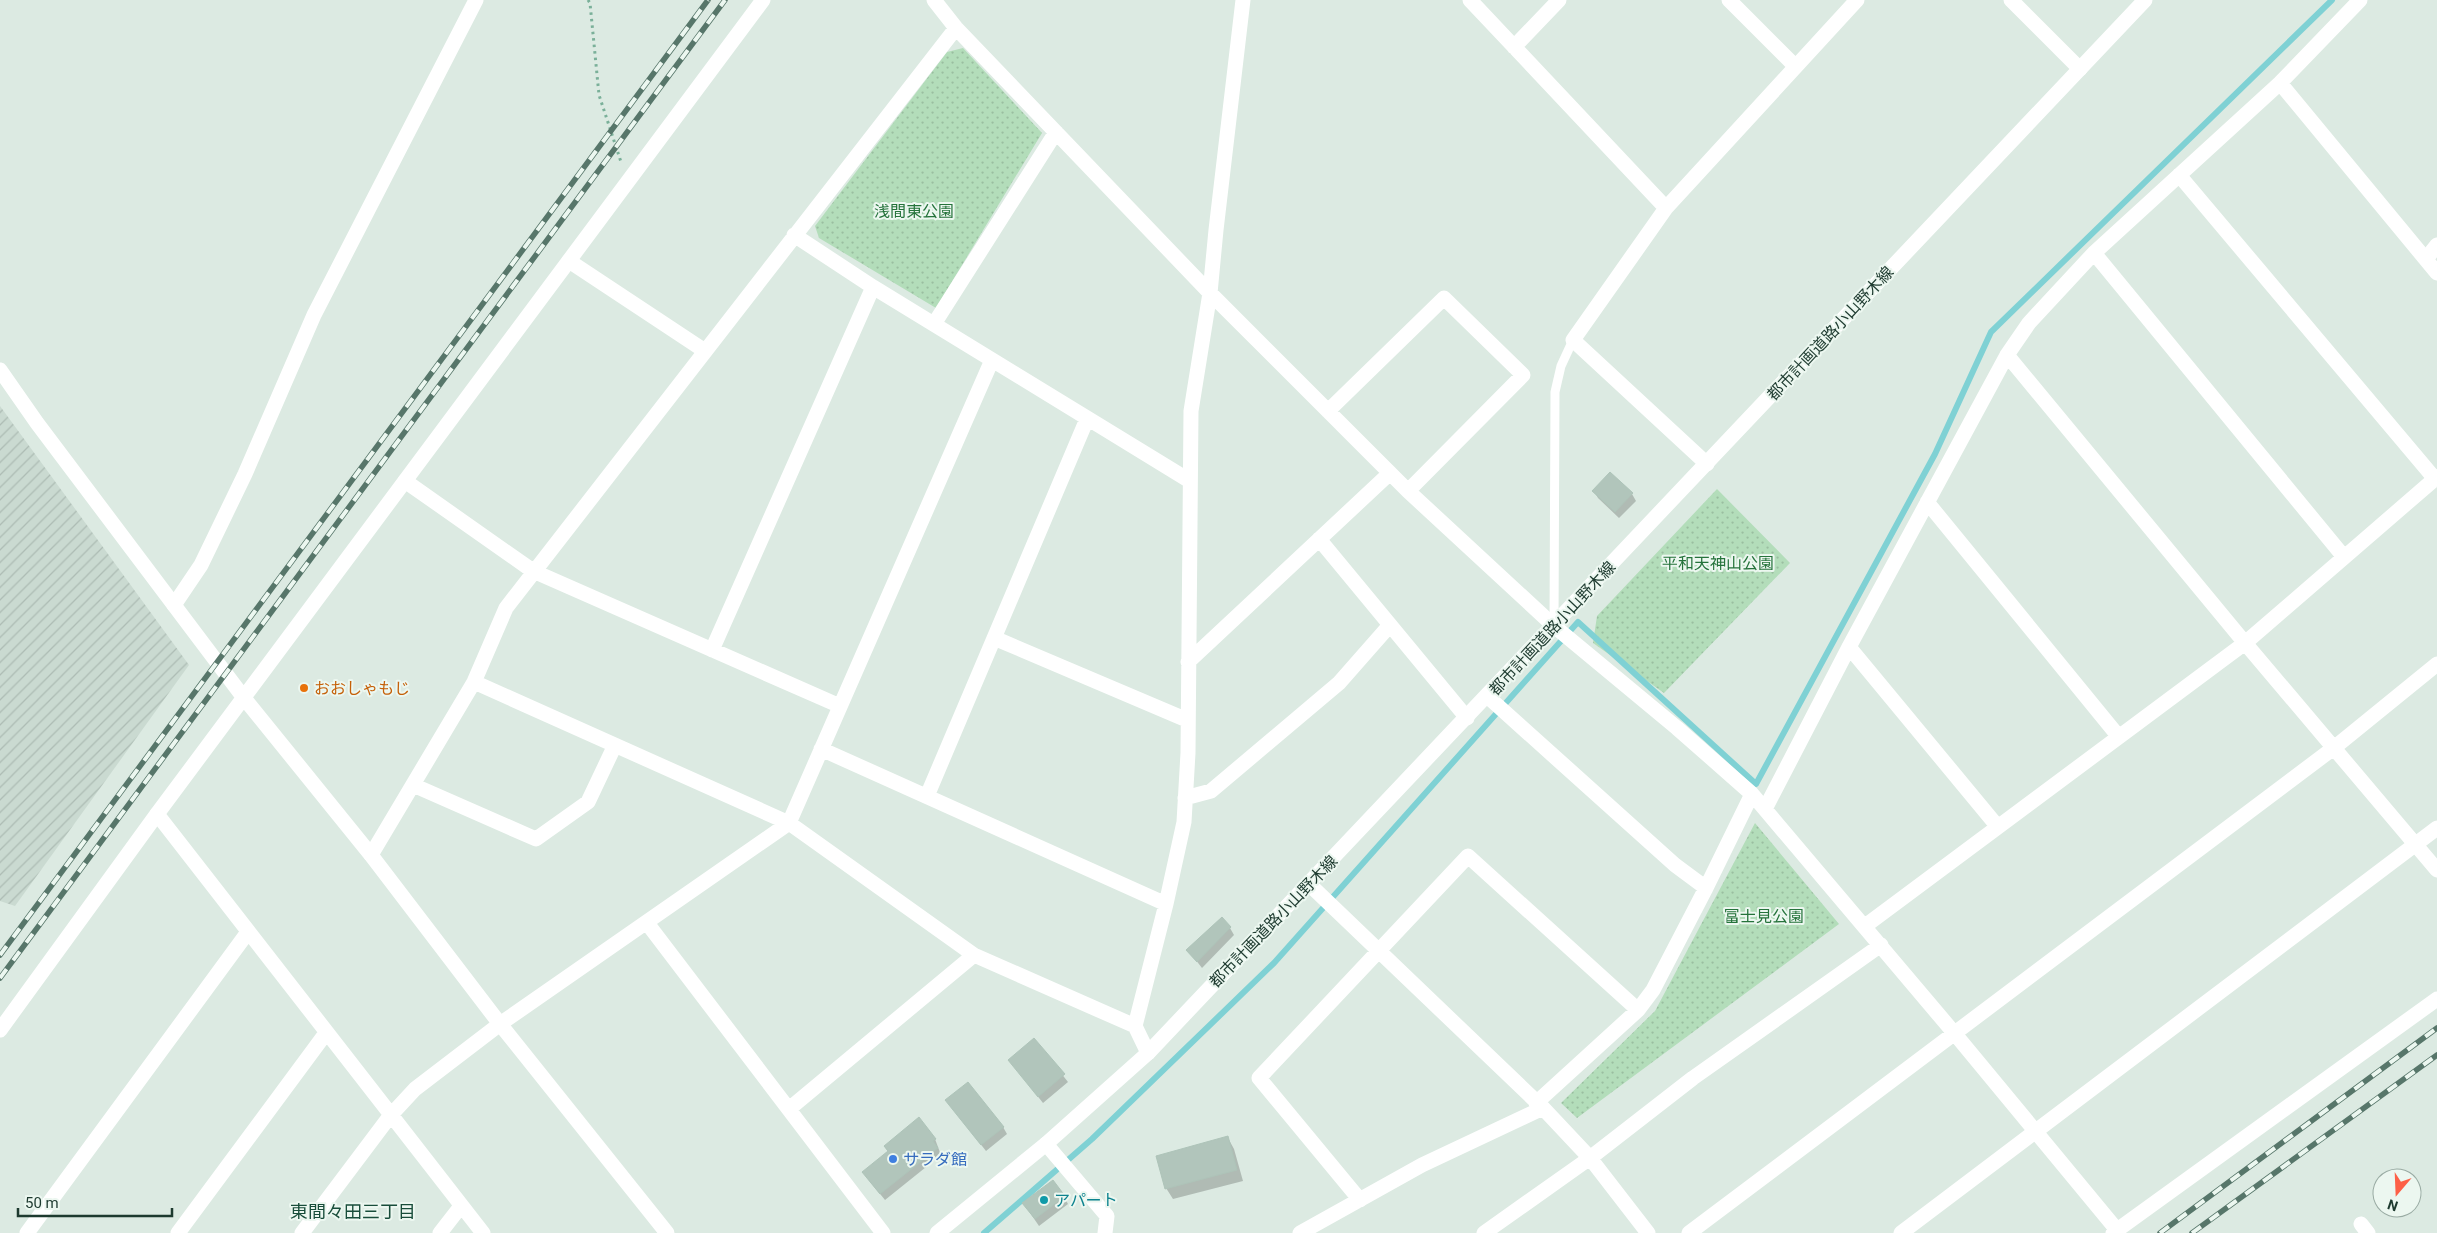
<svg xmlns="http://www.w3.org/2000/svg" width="2437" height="1233" viewBox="0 0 2437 1233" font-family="Roboto,'Noto Sans JP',sans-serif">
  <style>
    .industrial { fill: url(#industrial-furrows) }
    .park { fill: url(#park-dots) }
    .shadow { fill: #0003 }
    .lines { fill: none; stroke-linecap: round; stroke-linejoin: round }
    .stream { stroke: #7fd1d4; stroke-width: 6 }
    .building { fill: #b1c5bb; stroke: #aec4b9 }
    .path { stroke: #7ab099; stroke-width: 3; stroke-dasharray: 2.5 4; stroke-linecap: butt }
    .service { stroke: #fff; stroke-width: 9 }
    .minor { stroke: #fff; stroke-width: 15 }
    .tertiary { stroke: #fff; stroke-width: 15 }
    .rail-casing { stroke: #57766a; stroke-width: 5.5 }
    .rail { stroke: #ecf7f0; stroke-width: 4; stroke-dasharray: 11; stroke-linecap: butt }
    .food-dot { fill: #e8710a; stroke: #ecf7f0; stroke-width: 2 }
    .shop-dot { fill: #3f7fe0; stroke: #ecf7f0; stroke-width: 2 }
    .culture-dot { fill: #0f9aa8; stroke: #ecf7f0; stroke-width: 2 }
    .labels { text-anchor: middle; stroke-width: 4; stroke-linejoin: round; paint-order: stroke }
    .park-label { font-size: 16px; fill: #25733b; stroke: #ecf7f0 }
    .street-label { font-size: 16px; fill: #1d3a2f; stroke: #ecf7f0 }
    .food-label { font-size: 16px; fill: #c56008; stroke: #ecf7f0; text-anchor: start }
    .shop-label { font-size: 16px; fill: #366cbe; stroke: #ecf7f0; text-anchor: start }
    .culture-label { font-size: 16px; fill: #0d838f; stroke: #ecf7f0; text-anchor: start }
    .neighbourhood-label { font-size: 18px; fill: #184d3a; stroke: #ecf7f0 }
  </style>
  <defs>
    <pattern id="industrial-furrows" width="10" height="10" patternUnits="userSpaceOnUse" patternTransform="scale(1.25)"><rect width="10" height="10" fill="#cadad1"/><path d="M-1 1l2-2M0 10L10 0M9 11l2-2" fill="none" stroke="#adbcb4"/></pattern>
    <pattern id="park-dots" width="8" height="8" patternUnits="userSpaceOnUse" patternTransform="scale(1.25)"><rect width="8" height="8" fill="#b3ddba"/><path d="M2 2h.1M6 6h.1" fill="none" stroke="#9abea0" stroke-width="1.8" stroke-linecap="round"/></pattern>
  </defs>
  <rect width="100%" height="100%" fill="#dceae2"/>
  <path class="industrial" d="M0 406 189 665 15 906 0 901Z"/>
  <path class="park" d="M963 48 1042 133 936 308 819 238 815 226 947 52Z
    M1717 489 1790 563 1664 693 1593 643 1597 616Z
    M1755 823 1839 924 1577 1118 1561 1103 1655 1011Z"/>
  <path class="shadow" d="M1594 491 1632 494 1636 501 1619 518 1598 498Z
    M1230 928 1234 935 1202 968 1188 950Z
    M1034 1039 1068 1082 1043 1103 1009 1060Z
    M946 1100 1003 1127 1007 1134 986 1151Z
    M1228 1138 1234 1149 1243 1181 1173 1199 1166 1188Z
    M935 1139 941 1155 885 1200 868 1179 889 1153 885 1147Z
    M1064 1197 1068 1204 1039 1226 1024 1204Z"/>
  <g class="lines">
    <path class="stream" d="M984 1233 1092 1139 1274 963 1578 622 1756 784 1935 454 1991 332 2332 0"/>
  </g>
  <path class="building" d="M1610 472 1633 493 1615 512 1592 491Z
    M1222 917 1231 927 1197 962 1186 950Z
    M1034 1038 1065 1074 1038 1097 1008 1060Z
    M968 1082 1004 1127 981 1145 945 1100Z
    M919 1117 936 1139 933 1141 938 1148 880 1194 862 1172 888 1151 884 1146Z
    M1228 1136 1237 1170 1165 1189 1156 1156Z
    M1053 1180 1065 1196 1035 1219 1022 1203Z"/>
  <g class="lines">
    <path class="path" d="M588 0 590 3 599 95 621 162"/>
    <path class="service" d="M1554 625 1555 392 1561 366 1573 340"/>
    <path class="minor" d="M934 0 956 28 1210 293 1408 491 1554 626 1677 728 1752 794 1955 1034 2117 1230
      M1470 0 1666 208
      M1729 0 1795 66
      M2011 0 2080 69
      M1514 47 1559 0
      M2280 83 2437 273
      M2179 175 2435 479
      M794 235 873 287 1190 481
      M2094 253 2344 557
      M2426 259 2437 245
      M569 261 705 351
      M934 324 1056 132
      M2007 355 2245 643 2437 870
      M1328 411 1444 298 1523 375 1408 491
      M1707 464 1573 340 1666 208 1857 0
      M405 481 533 571 840 706
      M1927 502 2119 737
      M1319 539 1467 718
      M174 605 201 565 245 474 314 315 476 0
      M994 638 1187 720
      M1849 647 1998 827
      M712 650 873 287
      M1188 662 1390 473
      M474 682 789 823 974 955 1135 1026
      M1487 696 1675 865 1706 888
      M821 749 1166 904
      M413 785 536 839 588 802 615 745
      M927 796 1087 419
      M1185 798 1211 791 1339 683 1390 625
      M1765 809 1849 647 2007 355 2029 323 2094 253 2280 83 2360 0
      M157 814 483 1233
      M371 855 474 682 506 608 956 28
      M1309 884 1543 1108 1590 1158 1648 1233
      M647 923 883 1233
      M1865 926 2245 643 2437 477
      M1148 1053 1135 1026 1166 904 1184 822 1188 753 1191 411 1210 293 1216 230 1243 0
      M1536 1103 1638 1010 1653 990 1706 888 1752 794
      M789 1109 974 955
      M1046 1144 1107 1216 1105 1233
      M1360 1200 1259 1078 1468 856 1638 1010
      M2361 1224 2368 1233
      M27 1233 248 932
      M178 1233 326 1033
      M302 1233 390 1116 415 1089 500 1024 789 823 992 360
      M440 1233 461 1206
      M1300 1233 1422 1165 1543 1108
      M1484 1233 1590 1158 1693 1078 1881 945
      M1689 1233 2335 747 2437 664
      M2113 1233 2437 999"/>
    <path class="tertiary" d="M0 370 37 423 244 698 371 855 500 1024 667 1233
      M0 1030 157 814 763 0
      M937 1233 1046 1144 1148 1053 2145 0
      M1901 1233 2437 828"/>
    <g class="rail-casing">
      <path id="rail" d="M0 955 708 0
        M0 978 725 0
        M2160 1233 2437 1028
        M2192 1233 2437 1055"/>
    </g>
    <use href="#rail" class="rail"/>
  </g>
  <circle class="food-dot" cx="304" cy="688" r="5"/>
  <circle class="shop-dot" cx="893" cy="1159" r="5"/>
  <circle class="culture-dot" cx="1044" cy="1200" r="5"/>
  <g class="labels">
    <g class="park-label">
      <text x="914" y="217">浅間東公園</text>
      <text x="1718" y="569">平和天神山公園</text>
      <text x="1764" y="922">富士見公園</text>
    </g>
    <g class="street-label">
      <text transform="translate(1830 333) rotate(-47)" y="6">都市計画道路小山野木線</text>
      <text transform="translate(1552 628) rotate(-47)" y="6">都市計画道路小山野木線</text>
      <text transform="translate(1273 921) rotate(-46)" y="6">都市計画道路小山野木線</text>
    </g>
    <g class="food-label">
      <text x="314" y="694">おおしゃもじ</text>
    </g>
    <g class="shop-label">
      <text x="903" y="1165">サラダ館</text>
    </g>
    <g class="culture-label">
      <text x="1054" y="1206">アパート</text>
    </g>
    <g class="neighbourhood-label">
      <text x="353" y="1218">東間々田三丁目</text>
    </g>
  </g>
  <g transform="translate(2397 1193) rotate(199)"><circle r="24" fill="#ecf7f0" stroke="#99aba3"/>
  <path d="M0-4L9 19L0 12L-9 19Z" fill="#fd6047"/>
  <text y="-8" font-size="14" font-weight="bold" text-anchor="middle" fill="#1d3a2f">N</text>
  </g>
  <path d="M18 1208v8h154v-8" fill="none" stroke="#1d3a2f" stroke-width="2.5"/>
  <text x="25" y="1208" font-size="15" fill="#1d3a2f" stroke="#ecf7f0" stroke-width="4" paint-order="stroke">50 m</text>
</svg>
